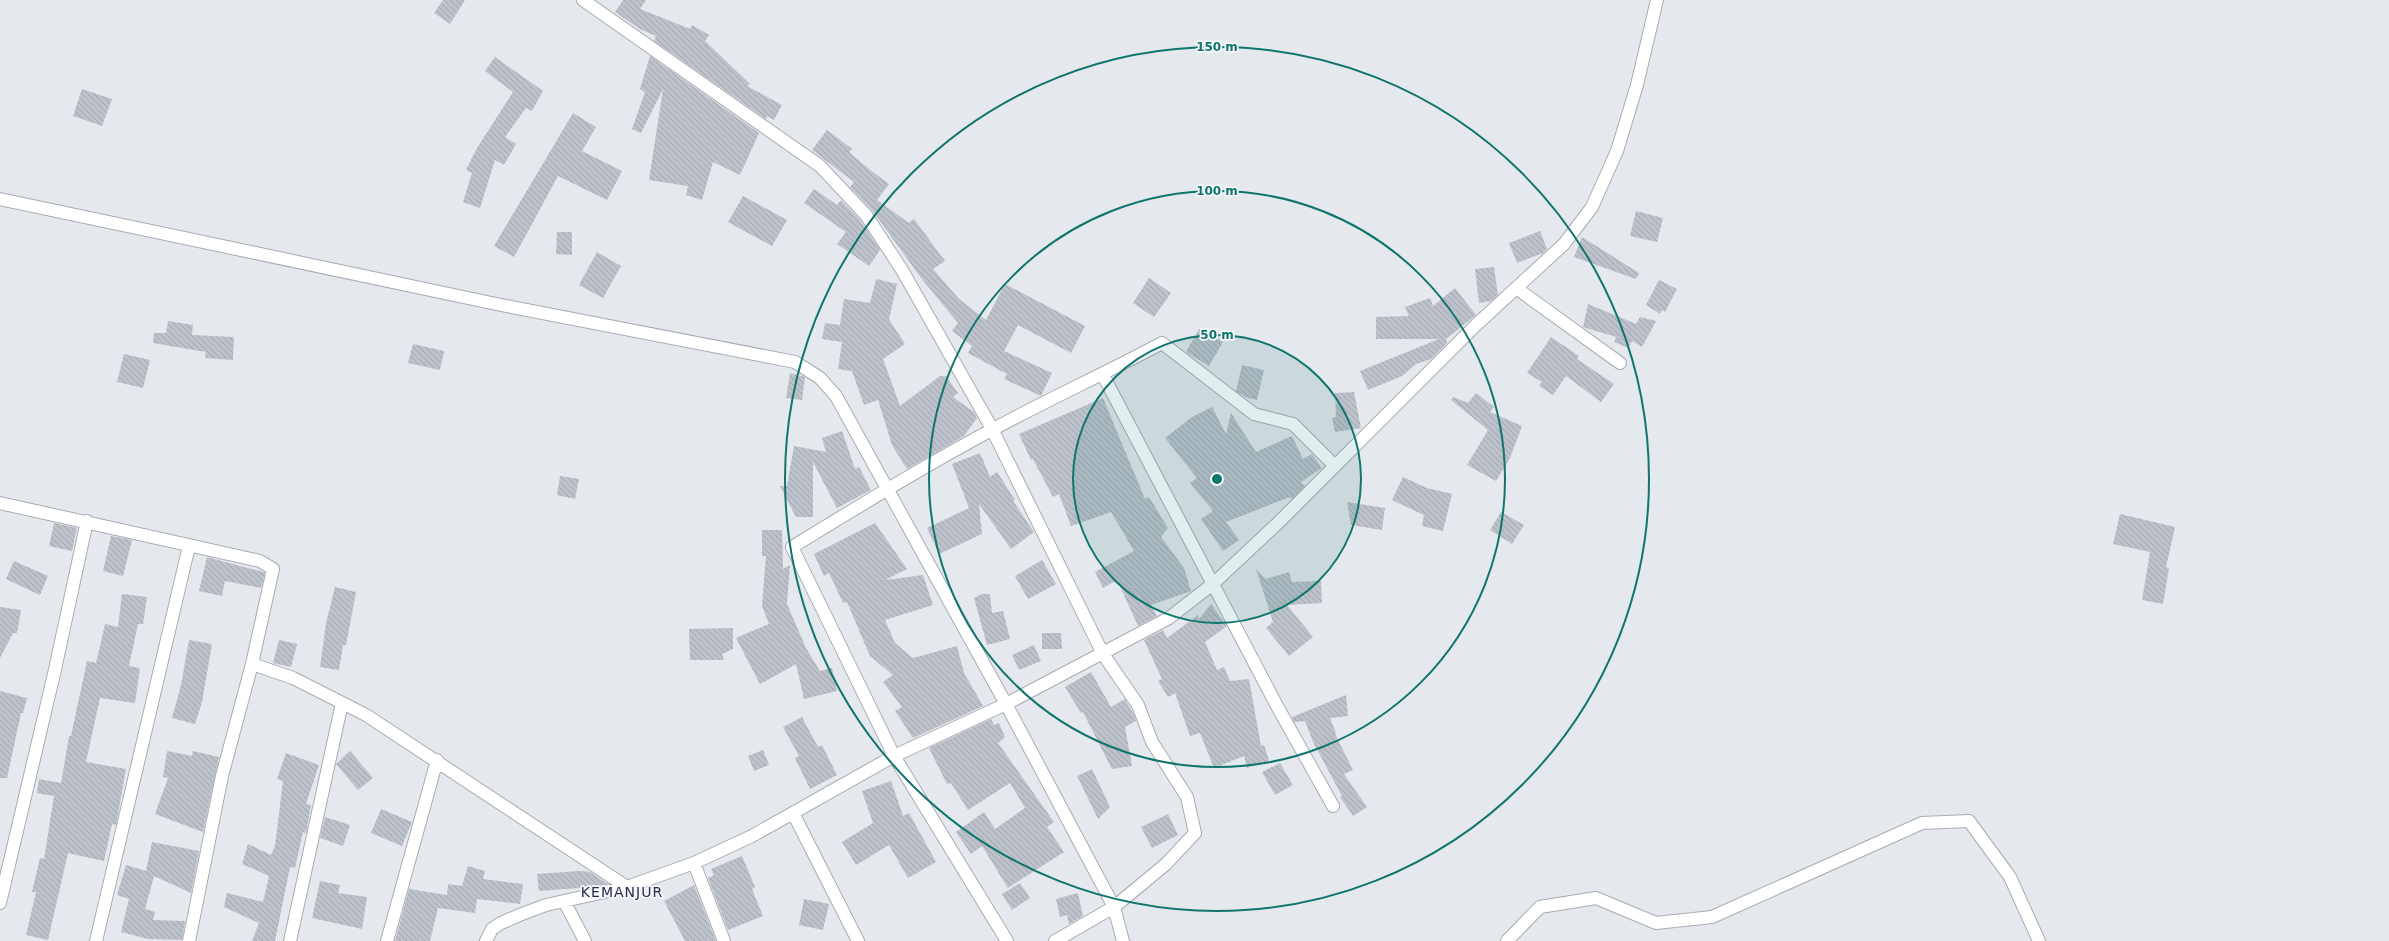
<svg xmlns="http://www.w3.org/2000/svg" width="2389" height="941" viewBox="0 0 2389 941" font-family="'DejaVu Sans',sans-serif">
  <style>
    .building { fill: url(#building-back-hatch) }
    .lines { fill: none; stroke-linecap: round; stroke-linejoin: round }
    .street-casing { stroke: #a8acb4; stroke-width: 14 }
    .street { stroke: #fff; stroke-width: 12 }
    .ring { fill: none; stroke: #0f766e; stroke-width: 2 }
    .labels { text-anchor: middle; stroke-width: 3.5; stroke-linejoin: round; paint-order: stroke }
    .quarter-label { font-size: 14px; letter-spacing: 1px; fill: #242d4c; stroke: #f5f7f9 }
    .centre { fill: #0f766e; stroke: #f5f7f9; stroke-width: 2 }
    .ring-label { font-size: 12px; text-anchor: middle; font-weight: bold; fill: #0f766e; stroke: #f5f7f9; stroke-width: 3.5; stroke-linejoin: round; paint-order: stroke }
  </style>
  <defs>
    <pattern id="building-back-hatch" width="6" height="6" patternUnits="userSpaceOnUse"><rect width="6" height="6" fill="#bdc2ca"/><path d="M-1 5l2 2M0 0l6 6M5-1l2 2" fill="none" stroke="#a2a7ae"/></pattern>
  </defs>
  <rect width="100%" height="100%" fill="#e5e8ec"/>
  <path class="building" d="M443 0H465L450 24 434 13Z
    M623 0H646L640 9 690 29 692 25 709 35 705 41 750 84 747 86 782 105 774 120 767 116 766 119 654 41 656 36 640 29 615 12Z
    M650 56 759 133 740 175 713 162 702 200 686 195 688 186 649 180 663 89 641 133 632 129 645 92 640 89Z
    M495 57 543 91 532 111 526 108 505 137 516 144 504 165 495 160 480 208 463 202 472 173 466 170 477 148 513 92 485 71Z
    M82 89 112 99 102 126 73 116Z
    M573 113 596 127 582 151 622 171 607 200 558 176 514 257 494 246Z
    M827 130 852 149 849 152 870 170 889 184 877 200 909 223 914 219 945 261 933 269 959 299 986 320 1005 284 1085 326 1071 353 1018 325 1004 351 1052 373 1041 396 1004 379 1007 374 968 353 972 346 952 331 958 323 921 278 872 210 850 187 854 182 812 150Z
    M814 189 837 205 841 200 860 220 880 250 869 266 837 244 846 232 804 203Z
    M743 196 787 220 772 246 728 222Z
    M1636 211 1663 218 1657 242 1630 236Z
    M1540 231 1547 249 1543 253 1517 263 1509 243Z
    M557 232H572V255L556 254Z
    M1582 237 1639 273 1636 279 1574 257Z
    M597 252 621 266 603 298 579 285Z
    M1494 267 1498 295 1491 301 1479 303 1475 269Z
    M1149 278 1171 293 1154 317 1133 303Z
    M876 279 897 284 889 319 905 344 883 359 900 406 940 376H946L958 393 953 397 974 412 977 418 964 436 907 469 892 445 878 400 864 405 852 371 838 369 842 342 822 339 825 323 840 325 844 299 870 303Z
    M1659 280 1677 289 1665 312 1662 310 1660 314 1646 305Z
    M1455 288 1476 315 1446 339 1447 343 1431 359 1416 364 1402 376 1368 390 1360 371 1439 339H1376V317L1409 316 1405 307 1430 298 1433 306Z
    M1588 304 1636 324 1640 317 1656 321 1642 347 1632 341 1628 348 1614 342 1616 337 1583 327Z
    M168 321 193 325 192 335 234 337 233 360 205 358 206 352 153 343 154 333H166Z
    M1199 329 1223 342 1209 366 1186 352Z
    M1551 337 1579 356 1577 359 1614 384 1601 402 1566 376 1553 395 1539 386 1542 382 1527 373Z
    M413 344 444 351 440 370 408 363Z
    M124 354 150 360 143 388 117 382Z
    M1242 365 1264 370 1257 400 1245 397 1236 391Z
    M790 373 805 377 802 400 786 398Z
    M1354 392 1361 428 1335 432 1332 418 1336 417 1335 393Z
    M1476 393 1494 407 1490 412 1522 426 1510 458 1496 481 1467 465 1488 430 1451 400 1453 397 1468 403Z
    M1103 398 1145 499 1149 497 1168 528 1161 537 1184 568 1191 591 1151 605 1157 616 1138 626 1117 580 1103 588 1095 572 1134 551 1111 512 1071 526 1059 494 1053 497 1033 459 1031 460 1019 434Z
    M1212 407 1226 434 1231 413 1256 452 1292 436 1303 459 1312 454 1322 468 1301 482 1305 486 1292 499 1290 497 1226 522 1239 540 1223 551 1201 519 1213 511 1190 483 1197 478 1165 438 1192 417Z
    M842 431 855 469 859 467 871 490 837 508 813 462V517H796L780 486H787L794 446 826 452 822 438Z
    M980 453 990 477 997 472 1015 500 1013 501 1034 532 1011 549 979 504 982 534 939 554 927 528 969 508 952 464Z
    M560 476 579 479 575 499 557 495Z
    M1403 477 1427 488 1452 494 1443 531 1422 526 1424 515 1392 500Z
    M1347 502 1385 508 1382 530 1351 525Z
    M1501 512 1524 525 1512 544 1490 530Z
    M2120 514 2175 527 2166 567 2169 568 2163 604 2142 600 2150 552 2113 544Z
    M54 523 77 528 72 551 49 546Z
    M875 523 907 569 885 580 923 575 933 605 885 620 895 643 913 658 957 646 964 673 983 706 913 738 895 711 902 707 883 682 893 675 870 656 847 602 843 603 829 573 824 576 814 554Z
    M762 530H782L783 569 790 565 787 604 806 648 820 671 832 668 837 691 804 699 796 664 760 684 736 638 769 624 762 606 766 556H762Z
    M111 536 132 540 123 576 103 571Z
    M207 557 263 572 265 573 261 588 225 581 222 596 199 591Z
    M1042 560 1056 584 1028 599 1015 576Z
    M14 561 48 576 40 595 6 579Z
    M1256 569 1266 579 1289 572 1292 582 1321 581 1322 603 1287 605 1313 637 1289 656 1266 628 1273 622Z
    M335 587 356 592 346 645H343L339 670 320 667 326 623Z
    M122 594 147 597 143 624H138L129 666 140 668 135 703 100 698 86 762 126 769 116 825 112 824 104 861 68 853 48 940 26 935 36 892H32L40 858 44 859 54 796 37 793 39 779 61 783 69 736H71L87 661 96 663 105 624 118 627Z
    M982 594H990L992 613 1003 611 1010 639 987 645 974 598Z
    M1211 604 1227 626 1205 642 1217 670 1224 667 1230 681 1249 679 1261 746 1264 745 1269 761 1247 768 1244 756 1214 768 1200 733 1190 736 1175 693 1168 697 1158 681 1162 679 1144 640 1163 630 1167 638 1198 615 1199 619Z
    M0 607 21 610 17 633H13L0 658Z
    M733 628V649L722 654 724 660H690L689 629Z
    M1042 633H1061L1062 649H1042Z
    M189 640 212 644 202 702 195 724 172 718 181 685Z
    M279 640 297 644 291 667 273 663Z
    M1034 645 1041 661 1019 670 1012 655Z
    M1091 672 1111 707 1125 699 1134 715 1136 721 1125 727 1132 766 1112 769 1083 712 1081 713 1065 687Z
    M0 691 27 698 23 713H21L7 778H0Z
    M1346 695 1348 716 1330 718 1336 733 1335 734 1353 770 1344 774 1367 807 1353 816 1340 797 1342 796 1313 742 1305 721 1294 722 1292 717Z
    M802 717 818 747 822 745 837 775 810 789 795 758 799 756 783 727Z
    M991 719 994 725 999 723 1005 737 998 743 1054 822 1047 827 1064 852 1008 888 982 846 971 854 956 832 984 812 995 829 1025 808 1010 783 968 810 951 783 947 784 929 748Z
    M763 750 769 765 754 771 748 756Z
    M167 751 192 756 193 751 219 757 203 832 155 814 168 778 163 777Z
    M350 751 373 778 358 790 336 764Z
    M286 753 319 765 306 804 311 805 306 833 303 832 295 868 290 867 275 941H252L259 923 224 907 227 893 263 902 269 876 242 864 248 844 271 855 275 846 283 781 277 779Z
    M1280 763 1293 785 1275 795 1262 772Z
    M1092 769 1110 807 1098 819 1077 776Z
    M891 781 903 816 909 813 936 862 908 878 889 845 856 865 842 842 873 823 862 791Z
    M381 809 412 822 402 846 371 833Z
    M1168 814 1178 835 1152 848 1141 827Z
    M325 817 350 825 343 846 320 838Z
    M152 842 199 851 191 893 154 876 145 909 155 912 153 920 185 921 182 940 148 939 121 932 129 899 117 895 126 865 146 871Z
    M742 856 755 887 752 889 763 916 728 930 708 878 714 875 711 869Z
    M468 866 485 871 483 879 523 884 520 904 477 899 475 913 438 908 430 941H395L409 889 447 895 448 884 462 886Z
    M579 871 590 872 608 884 593 887 539 891 537 874Z
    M320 881 340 885 338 893 367 897 362 929 312 918Z
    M1020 883 1030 898 1012 910 1002 894Z
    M694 885 716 941H685L664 901Z
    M1078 893 1083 916 1069 924 1067 915 1060 917 1056 899Z
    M804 899 829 904 823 930 799 925Z"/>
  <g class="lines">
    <g class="street-casing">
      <path id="street" d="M583 0 820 166 866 215 902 270 990 425 1103 654 1138 705 1152 742 1187 797 1195 833 1166 864 1114 907 1055 941
        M0 199 501 305 795 362 820 378 836 396 1006 704 1114 907 1123 941
        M1516 288 1620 363
        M1103 375 1277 706 1333 806
        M0 503 260 561 273 569 252 664 293 678 366 715 627 887
        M793 813 858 941
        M694 863 724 941
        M564 901 585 941
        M0 903 54 674 87 521
        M96 941 189 546
        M189 941 222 776 252 664
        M290 941 342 703
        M387 941 437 760
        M486 941 492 929 501 923 522 914 546 905 627 887 694 863 752 836 894 756 1006 704 1169 618 1214 583 1280 521 1476 325 1564 244 1592 207 1617 151 1637 85 1657 0
        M1007 941 894 756 792 547C861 505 929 463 999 426 1053 397 1108 372 1162 343L1254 414 1293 424 1335 466
        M1507 941 1540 907 1596 898 1656 923 1712 917 1922 823 1969 821 2010 877 2039 941"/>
    </g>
    <use href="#street" class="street"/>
  </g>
  <circle cx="1217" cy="479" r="144" fill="#0f766e" fill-opacity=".12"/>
  <g class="ring">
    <circle cx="1217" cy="479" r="144"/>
    <circle cx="1217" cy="479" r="288"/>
    <circle cx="1217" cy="479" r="432"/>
  </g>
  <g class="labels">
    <g class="quarter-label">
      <text x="622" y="897">KEMANJUR</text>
    </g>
  </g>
  <circle cx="1217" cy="479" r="6" class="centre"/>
  <g class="ring-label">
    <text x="1217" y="51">150 m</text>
    <text x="1217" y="195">100 m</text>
    <text x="1217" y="339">50 m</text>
  </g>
</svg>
